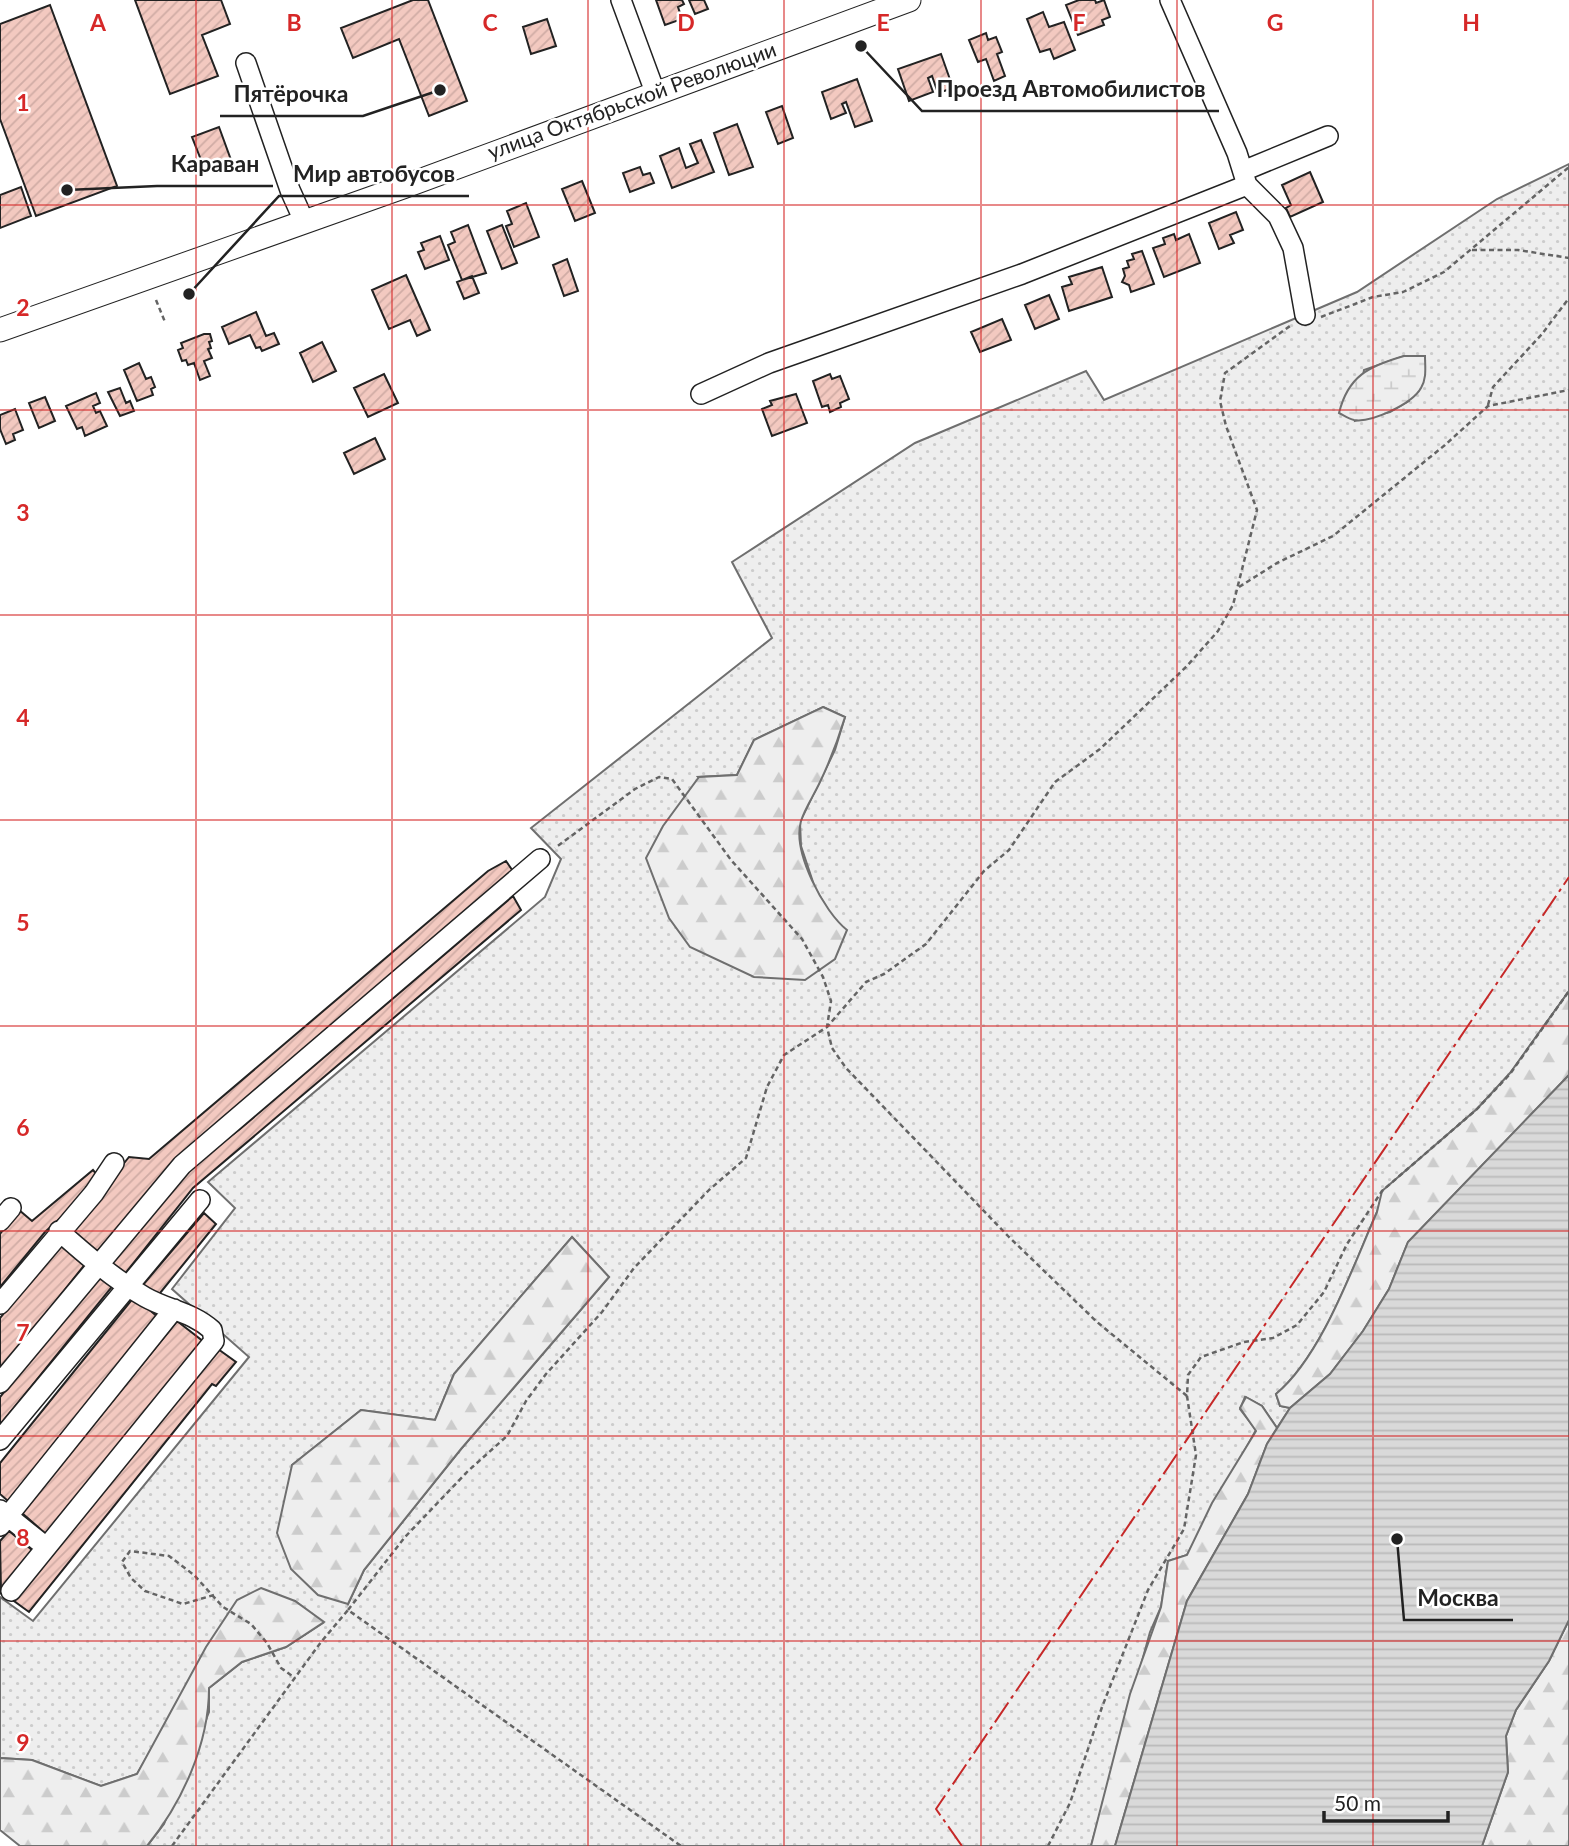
<svg xmlns="http://www.w3.org/2000/svg" width="1569" height="1846" viewBox="0 0 1569 1846" font-family="Lato,sans-serif">
  <style>
    .grass { fill: url(#grass-dots); stroke: #6f6f6f; stroke-width: 2; fill-rule: evenodd }
    .forest { fill: url(#forest-firs); stroke: #6f6f6f; stroke-width: 2 }
    .wetland { fill: url(#wetland-marsh); stroke: #6f6f6f; stroke-width: 2 }
    .water { fill: url(#water-rules); stroke: #6f6f6f; stroke-width: 2 }
    .building { fill: url(#building-hatch); stroke: #222; stroke-width: 2 }
    .lines { fill: none; stroke-linecap: round; stroke-linejoin: round }
    .minor-casing { stroke: #222; stroke-width: 22 }
    .major-casing { stroke: #222; stroke-width: 25 }
    .path { stroke: #646464; stroke-width: 2.5; stroke-dasharray: 5 3.5; stroke-linecap: butt }
    .minor { stroke: #fff; stroke-width: 19 }
    .major { stroke: #fff; stroke-width: 23 }
    .power { stroke: #c62828; stroke-width: 2; stroke-dasharray: 24 5 3.5 5; stroke-linecap: butt }
    .grid { fill: none; stroke: #d62828; stroke-width: 2; stroke-opacity: 0.55 }
    .labels { text-anchor: middle; stroke-width: 5; stroke-linejoin: round; paint-order: stroke }
    .street-label { font-size: 21px; fill: #222; stroke: #fff }
    .grid-label { font-size: 23px; text-anchor: middle; font-weight: bold; fill: #d62828; stroke: #fff; stroke-width: 5; stroke-linejoin: round; paint-order: stroke }
    .leader { fill: none; stroke: #222; stroke-width: 2.5 }
    .callout-dot { fill: #222; stroke: #fff; stroke-width: 2.5 }
    .callout-label { font-size: 23px; text-anchor: middle; font-weight: bold; fill: #222; stroke: #fff; stroke-width: 5; stroke-linejoin: round; paint-order: stroke }
  </style>
  <defs>
    <pattern id="grass-dots" width="8" height="8" patternUnits="userSpaceOnUse" patternTransform="scale(1.75)"><rect width="8" height="8" fill="#eee"/><path d="M2 2h.1M6 6h.1" fill="none" stroke="#ccc" stroke-width="1.8" stroke-linecap="round"/></pattern>
    <pattern id="forest-firs" width="22" height="20" patternUnits="userSpaceOnUse" patternTransform="scale(1.75)"><rect width="22" height="20" fill="#eee"/><path d="M5 1l3.5 6h-7zM16 11l3.5 6h-7z" fill="#ccc"/></pattern>
    <pattern id="wetland-marsh" width="20" height="14" patternUnits="userSpaceOnUse" patternTransform="scale(1.75)"><rect width="20" height="14" fill="#eee"/><path d="M1 5h8M5 5V1M11 12h8M15 12V8" fill="none" stroke="#ccc"/></pattern>
    <pattern id="water-rules" width="6" height="5" patternUnits="userSpaceOnUse" patternTransform="scale(1.75)"><rect width="6" height="5" fill="#d9d9d9"/><path d="M0 2.5h6" fill="none" stroke="#bababa"/></pattern>
    <pattern id="building-hatch" width="6" height="6" patternUnits="userSpaceOnUse" patternTransform="scale(1.75)"><rect width="6" height="6" fill="#f3c9c0"/><path d="M-1 1l2-2M0 6l6-6M5 7l2-2" fill="none" stroke="#d0aca5"/></pattern>
  </defs>
  <rect width="100%" height="100%" fill="#fff"/>
  <path class="grass" d="M1569 164V991L1510 1074 1477 1109 1383 1191 1377 1212C1353 1266 1322 1356 1276 1394L1280 1406 1290 1408 1277 1428 1262 1406 1245 1397 1240 1409 1256 1430 1187 1555 1168 1561 1161 1607 1150 1632 1091 1846H147L164 1824 209 1712V1688L242 1662 286 1647 323 1623 295 1601 173 1712 137 1774 101 1786 32 1760 0 1758V1597L33 1621 249 1357 172 1289 235 1208 208 1182 545 897 561 859 531 828 772 638 732 562 915 443 1086 371 1104 400 1357 292 1497 199ZM1404 356 1409 401 1390 412 1355 421 1364 370ZM823 707 845 717 835 750 800 822 801 846 815 888 834 920 698 777 737 775 754 740ZM572 1237 609 1277 461 1449 364 1570 348 1604 292 1465 361 1410 435 1420 454 1374Z"/>
  <path class="forest" d="M823 707 845 717C838 740 830 761 820 782 814 795 805 808 801 821 792 852 824 912 847 930L835 959 805 980 754 977 690 947 669 918 646 858 663 826 699 777 737 775 754 740Z
    M1569 991V1075L1408 1242 1389 1289 1363 1331 1330 1374 1290 1408 1280 1406 1276 1394C1322 1356 1353 1266 1377 1212L1382 1191 1477 1109 1510 1073Z
    M572 1237 609 1277 461 1449 364 1570 348 1604 318 1595 291 1569 277 1533 292 1465 361 1410 435 1420 454 1374Z
    M1246 1397 1262 1406 1277 1428 1267 1444 1248 1494 1187 1601 1115 1846H1091L1130 1694 1161 1607 1168 1561 1187 1555 1212 1503 1256 1431 1240 1408Z
    M261 1588 295 1601 324 1622 286 1647 242 1662 209 1688C209 1744 182 1803 147 1846H20L0 1830V1758L32 1760 101 1786 137 1774 206 1647 237 1600Z
    M1569 1620V1846H1482L1508 1772 1506 1736 1516 1710 1549 1661Z"/>
  <path class="wetland" d="M1404 356H1425C1425 367 1427 378 1421 388 1412 404 1371 423 1354 420 1349 419 1343 415 1339 413 1348 376 1369 366 1404 356Z"/>
  <path class="water" d="M1569 1075V1620L1549 1661 1516 1710 1506 1736 1508 1772 1482 1846H1115L1187 1601 1248 1494 1267 1444 1290 1408 1330 1374 1363 1331 1389 1289 1408 1242Z"/>
  <path class="building" d="M135 0H221L230 24 202 35 218 76 170 94Z
    M413 0H428L467 101 429 116 399 39 353 58 341 28Z
    M656 0H682L684 4 678 7 682 19 665 25Z
    M689 0H704L708 9 695 14Z
    M1079 0H1095L1096 3 1104 0 1110 17 1102 20 1104 25 1078 35 1066 5Z
    M50 5 117 186 36 216 0 119V24Z
    M1043 12 1049 27 1064 22 1075 50 1054 59 1050 49 1040 52 1027 19Z
    M547 19 556 46 531 54 523 27Z
    M986 33 988 40 996 37 1002 52 997 54 1005 76 994 81 986 59 978 62 969 40Z
    M941 54 953 88 938 93 932 76 928 78 933 92 909 101 898 69Z
    M857 79 872 121 855 127 846 102 842 104 846 113 831 119 822 92Z
    M782 106 793 138 778 144 766 112Z
    M737 124 753 167 729 175 714 133Z
    M219 127 231 160 205 170 192 137Z
    M701 140 714 172 672 188 660 156 679 148 686 168 698 163 690 144Z
    M640 167 643 175 650 173 654 183 630 192 623 173Z
    M1310 172 1323 202 1290 217 1286 208 1291 205 1282 185Z
    M582 181 595 213 575 221 562 189Z
    M21 187 31 216 0 228V195Z
    M526 203 539 237 514 247 506 226 512 224 507 211Z
    M1236 212 1243 230 1230 235 1234 243 1219 249 1209 223Z
    M468 225 486 273 462 280 448 245 455 242 451 232Z
    M502 225 517 263 502 269 487 231Z
    M1174 234 1176 240 1189 234 1200 263 1164 277 1153 248 1165 244 1163 238Z
    M440 236 449 260 425 269 418 252 424 250 421 243Z
    M1142 251 1154 284 1131 292 1129 285 1122 282 1125 276 1123 269 1129 267 1127 261 1134 259 1132 254Z
    M567 259 578 291 564 296 553 265Z
    M1102 267 1112 297 1069 311 1062 287 1072 284 1069 277Z
    M406 275 430 330 417 336 410 320 389 329 372 290Z
    M472 276 479 293 464 299 457 282Z
    M1049 295 1059 319 1035 329 1025 305Z
    M256 312 266 336 274 333 279 344 262 351 260 347 256 348 250 335 229 344 222 327Z
    M1002 319 1011 340 980 352 971 332Z
    M204 334H210L212 341 209 342 211 348 208 349 212 358 204 361 210 376 200 380 194 363 188 365 186 360 182 361 178 350 183 348 181 343Z
    M322 342 336 371 313 382 300 353Z
    M139 363 146 379 151 377 155 387 151 389 153 395 137 401 124 370Z
    M384 374 398 403 368 417 354 388Z
    M830 374 832 379 840 376 849 399 840 403 841 407 830 412 828 405 822 407 813 381Z
    M120 388 126 403 130 401 134 411 120 416 108 392Z
    M96 393 100 403 93 406 96 413 100 411 107 426 85 436 82 427 77 429 66 406Z
    M796 394 807 423 772 436 762 409 772 405 770 401Z
    M45 397 55 421 39 428 29 403Z
    M15 409 23 430 13 434 15 440 6 444 0 429V415Z
    M375 438 385 459 354 474 344 453Z
    M506 861 515 874 179 1159 93 1256 69 1232 129 1157 149 1159 488 871Z
    M513 896 521 910 193 1188 124 1275 108 1262 185 1171 240 1129Z
    M93 1170 99 1177 86 1187 89 1192 45 1232 0 1287V1234L19 1210 32 1221Z
    M204 1213 216 1224 156 1298 142 1286Z
    M62 1243 86 1263 0 1371V1318Z
    M101 1272 115 1283 0 1425V1397Z
    M134 1297 159 1318 8 1501 0 1494V1463Z
    M177 1321 204 1342 46 1534 22 1513Z
    M218 1349 236 1362 216 1386 212 1384 29 1612 14 1601Z
    M9 1531 32 1550 1 1592 0 1541Z"/>
  <g class="lines">
    <g class="minor-casing">
      <path id="minor" d="M621 0 655 92
        M1170 0 1237 153 1247 185 1278 216 1293 248 1305 315
        M246 63 290 190 304 221
        M1243 171 1328 136
        M701 394 769 363 1022 274 1247 185
        M0 1221 11 1208
        M0 1304 94 1193 114 1163
        M0 1383 182 1165 540 859
        M0 1440 200 1200
        M0 1510 46 1547
        M0 1526 174 1309
        M11 1591 214 1341 212 1330C192 1312 168 1310 145 1297 114 1279 86 1255 59 1231"/>
    </g>
    <g class="major-casing">
      <path id="major" d="M0 330 403 187 909 0"/>
    </g>
    <path class="path" d="M1472 250H1518L1569 258
      M156 300 165 322
      M1321 317 1373 297 1403 292 1444 272 1569 167
      M1488 405 1493 387 1542 334 1569 298
      M1239 587 1277 563 1333 536 1445 445 1488 406 1569 390
      M1187 1396 1097 1322 1009 1237 846 1068 832 1048 827 1027 866 982 884 974 926 944 984 871 1009 850 1055 782 1100 749 1187 666 1218 631 1233 605 1257 510 1226 426 1220 401 1225 373 1290 326
      M214 1595 183 1604 145 1591 131 1578 122 1562 130 1551 169 1556 194 1575 223 1607 251 1624 267 1643 281 1668 295 1678
      M348 1610 405 1537 468 1471 507 1436 526 1401 546 1374 602 1312 634 1268 709 1190 746 1158 767 1087 784 1055 827 1027 831 1001 823 977 802 939 731 860 672 779 659 777 635 789 555 848
      M172 1846 321 1642 348 1610 681 1846
      M1048 1846 1070 1803 1102 1707 1148 1590 1184 1529 1196 1455 1187 1396 1188 1375 1201 1357 1244 1342 1273 1338 1297 1325 1324 1292 1347 1244 1382 1191 1477 1109 1510 1074 1569 991"/>
    <use href="#minor" class="minor"/>
    <use href="#major" class="major"/>
    <path class="power" d="M962 1846 936 1809 1569 877"/>
  </g>
  <path class="grid" d="M196 0V1846M392 0V1846M588 0V1846M784 0V1846M981 0V1846M1177 0V1846M1373 0V1846M0 205H1569M0 410H1569M0 615H1569M0 820H1569M0 1026H1569M0 1231H1569M0 1436H1569M0 1641H1569"/>
  <g class="labels">
    <g class="street-label">
      <text transform="translate(632 101) rotate(-20)" y="7">улица Октябрьской Революции</text>
    </g>
  </g>
  <g class="grid-label">
    <text x="98" y="31">A</text>
    <text x="294" y="31">B</text>
    <text x="490" y="31">C</text>
    <text x="686" y="31">D</text>
    <text x="883" y="31">E</text>
    <text x="1079" y="31">F</text>
    <text x="1275" y="31">G</text>
    <text x="1471" y="31">H</text>
    <text x="23" y="111">1</text>
    <text x="23" y="316">2</text>
    <text x="23" y="521">3</text>
    <text x="23" y="726">4</text>
    <text x="23" y="931">5</text>
    <text x="23" y="1136">6</text>
    <text x="23" y="1341">7</text>
    <text x="23" y="1546">8</text>
    <text x="23" y="1751">9</text>
  </g>
  <path class="leader" d="M861 46L922 111H1219M440 90L363 116H220M67 190L157 186H273M189 294L279 196H469M1397 1539L1404 1620H1513"/>
  <g class="callout-dot">
    <circle cx="861" cy="46" r="7"/>
    <circle cx="440" cy="90" r="7"/>
    <circle cx="67" cy="190" r="7"/>
    <circle cx="189" cy="294" r="7"/>
    <circle cx="1397" cy="1539" r="7"/>
  </g>
  <g class="callout-label">
    <text x="1071" y="97">Проезд Автомобилистов</text>
    <text x="291" y="102">Пятёрочка</text>
    <text x="215" y="172">Караван</text>
    <text x="374" y="182">Мир автобусов</text>
    <text x="1458" y="1606">Москва</text>
  </g>
  <path d="M1324 1811v10h124v-10" fill="none" stroke="#222222" stroke-width="3.5"/>
  <text x="1334" y="1811" font-size="21" fill="#222222" stroke="#ffffff" stroke-width="5" paint-order="stroke">50 m</text>
</svg>
